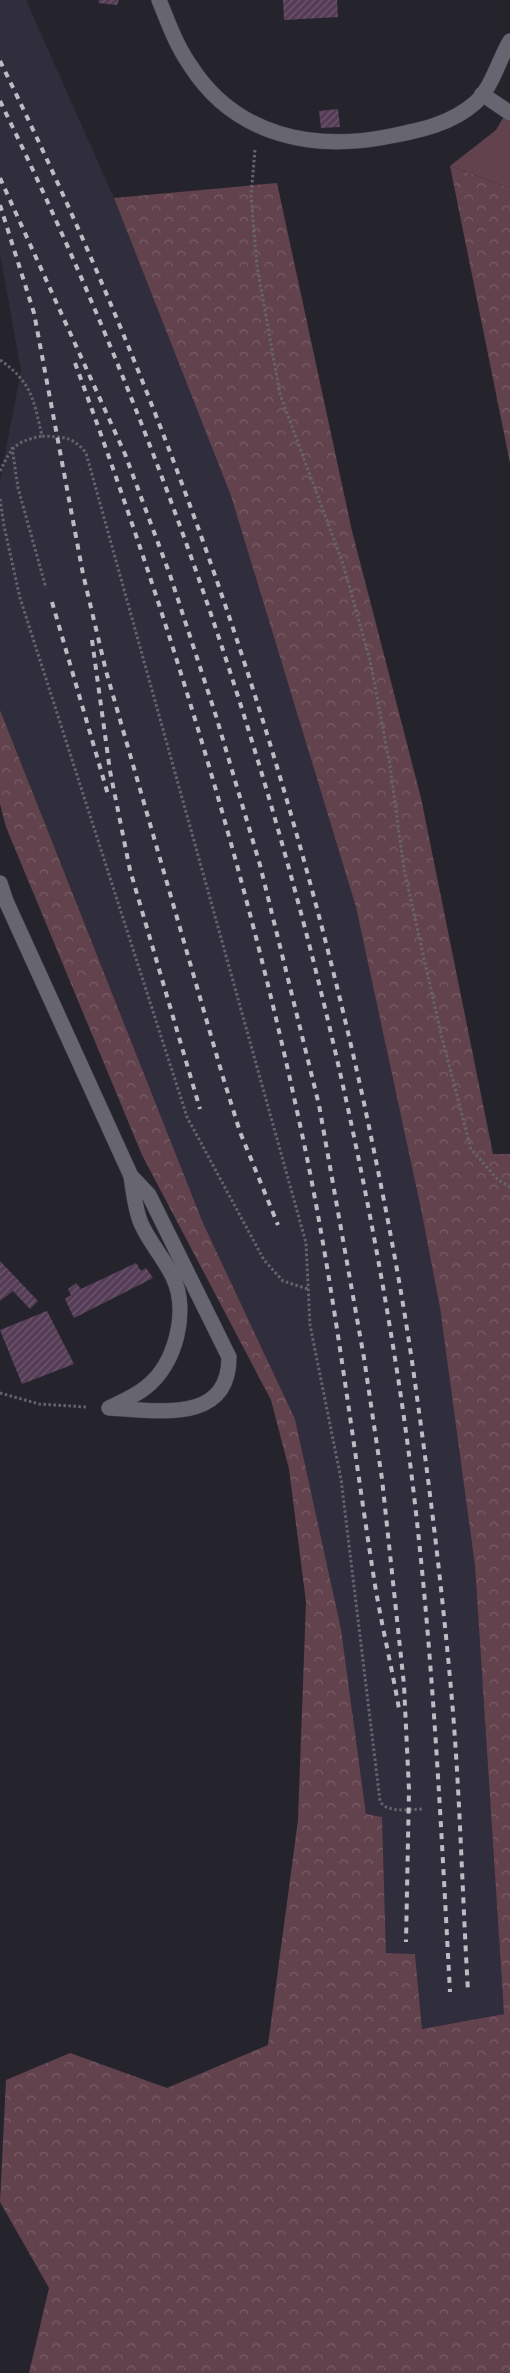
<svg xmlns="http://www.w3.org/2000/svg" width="510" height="2373" viewBox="0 0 510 2373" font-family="Barlow,sans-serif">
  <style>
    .built { fill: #302e3c }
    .grass { fill: #62424d }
    .forest { fill: url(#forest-crowns) }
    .building { fill: url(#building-hatch) }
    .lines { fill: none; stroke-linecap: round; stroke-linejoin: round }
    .minor-casing { stroke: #434149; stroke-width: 16 }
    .path { stroke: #65646c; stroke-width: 3; stroke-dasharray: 2.5 2.5; stroke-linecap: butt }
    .minor { stroke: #676670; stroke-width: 15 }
    .rail { stroke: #bdbcc3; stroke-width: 4; stroke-dasharray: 6 6; stroke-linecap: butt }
  </style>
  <defs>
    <pattern id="forest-crowns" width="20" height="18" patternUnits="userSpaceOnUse" patternTransform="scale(1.25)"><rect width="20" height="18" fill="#62424d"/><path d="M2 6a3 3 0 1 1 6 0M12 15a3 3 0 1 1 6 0" fill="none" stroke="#785d67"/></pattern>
    <pattern id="building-hatch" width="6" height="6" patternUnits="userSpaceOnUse" patternTransform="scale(1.25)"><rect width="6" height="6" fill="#563d57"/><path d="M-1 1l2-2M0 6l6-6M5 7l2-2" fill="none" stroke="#6e596f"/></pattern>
  </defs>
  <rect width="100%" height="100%" fill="#25242d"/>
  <path class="built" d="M0 0H26L114 198 231 496 356 907 421 1209 440 1308 475 1566 504 2014 422 2029 415 1954 386 1953 382 1817 366 1814 341 1629 295 1419 203 1223 0 710V480L21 371 0 253Z"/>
  <path class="grass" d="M510 106V188L450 166 496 130Z"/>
  <path class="forest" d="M450 166 510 188V463Z
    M277 183 352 531 421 798 493 1154H510V2373H29L49 2288 0 2202 6 2080 70 2053 167 2088 268 2045 298 1820 306 1602 289 1469 271 1400 142 1155 6 827 0 804V710L203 1223 295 1419 341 1629 366 1814 382 1817 386 1953 415 1954 422 2029 504 2014 475 1566 440 1308 421 1209 356 907 231 496 114 198Z"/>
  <path class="building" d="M99 0H119L117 5 98 3Z
    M283 0H337L338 17 284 20Z
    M338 109 340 127 321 128 319 111Z
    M0 1261 38 1301 30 1309 13 1291 0 1301Z
    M136 1263 141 1271 146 1268 153 1278 74 1318 65 1299 71 1295 68 1289 76 1283 81 1289Z
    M47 1311 74 1364 22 1384 0 1330Z"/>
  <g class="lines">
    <g class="minor-casing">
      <path id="minor" d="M159 0C168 22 176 45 190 65 235 136 313 152 391 136 421 130 451 124 475 103 493 86 498 61 510 41
        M482 94 510 113
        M0 883 6 901 131 1176C133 1191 135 1207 140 1221 148 1241 164 1258 173 1277 189 1311 176 1365 145 1388 135 1396 121 1402 109 1408 157 1410 229 1425 229 1357L149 1195 131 1176"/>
    </g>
    <path class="path" d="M255 150 251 196 257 266 280 394 343 564 370 660 390 766 404 869 441 1034 471 1149 498 1180 510 1187
      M0 360C32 382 34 401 42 436 62 437 73 436 86 453L306 1243 310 1325 341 1479 380 1801C387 1814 411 1809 424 1809
      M12 447 18 488 46 588
      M0 471C12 447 14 442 42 436
      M0 499 4 526 20 598 187 1117 264 1260 283 1281 308 1289
      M0 1393 39 1404 86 1407"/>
    <use href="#minor" class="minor"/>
    <path class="rail" d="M0 61C163 393 285 742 364 1103 384 1198 403 1293 416 1390 430 1489 442 1589 451 1689 460 1789 462 1890 468 1991
      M0 101C197 505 331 941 399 1384 430 1586 439 1789 450 1992
      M0 178 125 454 170 575 216 716 260 865 319 1105 364 1358 382 1479 404 1685 409 1790 406 1942
      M0 205 34 313 83 574 106 671 222 1074 240 1132 278 1225
      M75 363C165 607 242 856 297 1111 332 1267 350 1427 375 1585 382 1627 392 1668 399 1709
      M52 602 109 798
      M92 640 110 771 130 870 200 1109"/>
  </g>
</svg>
